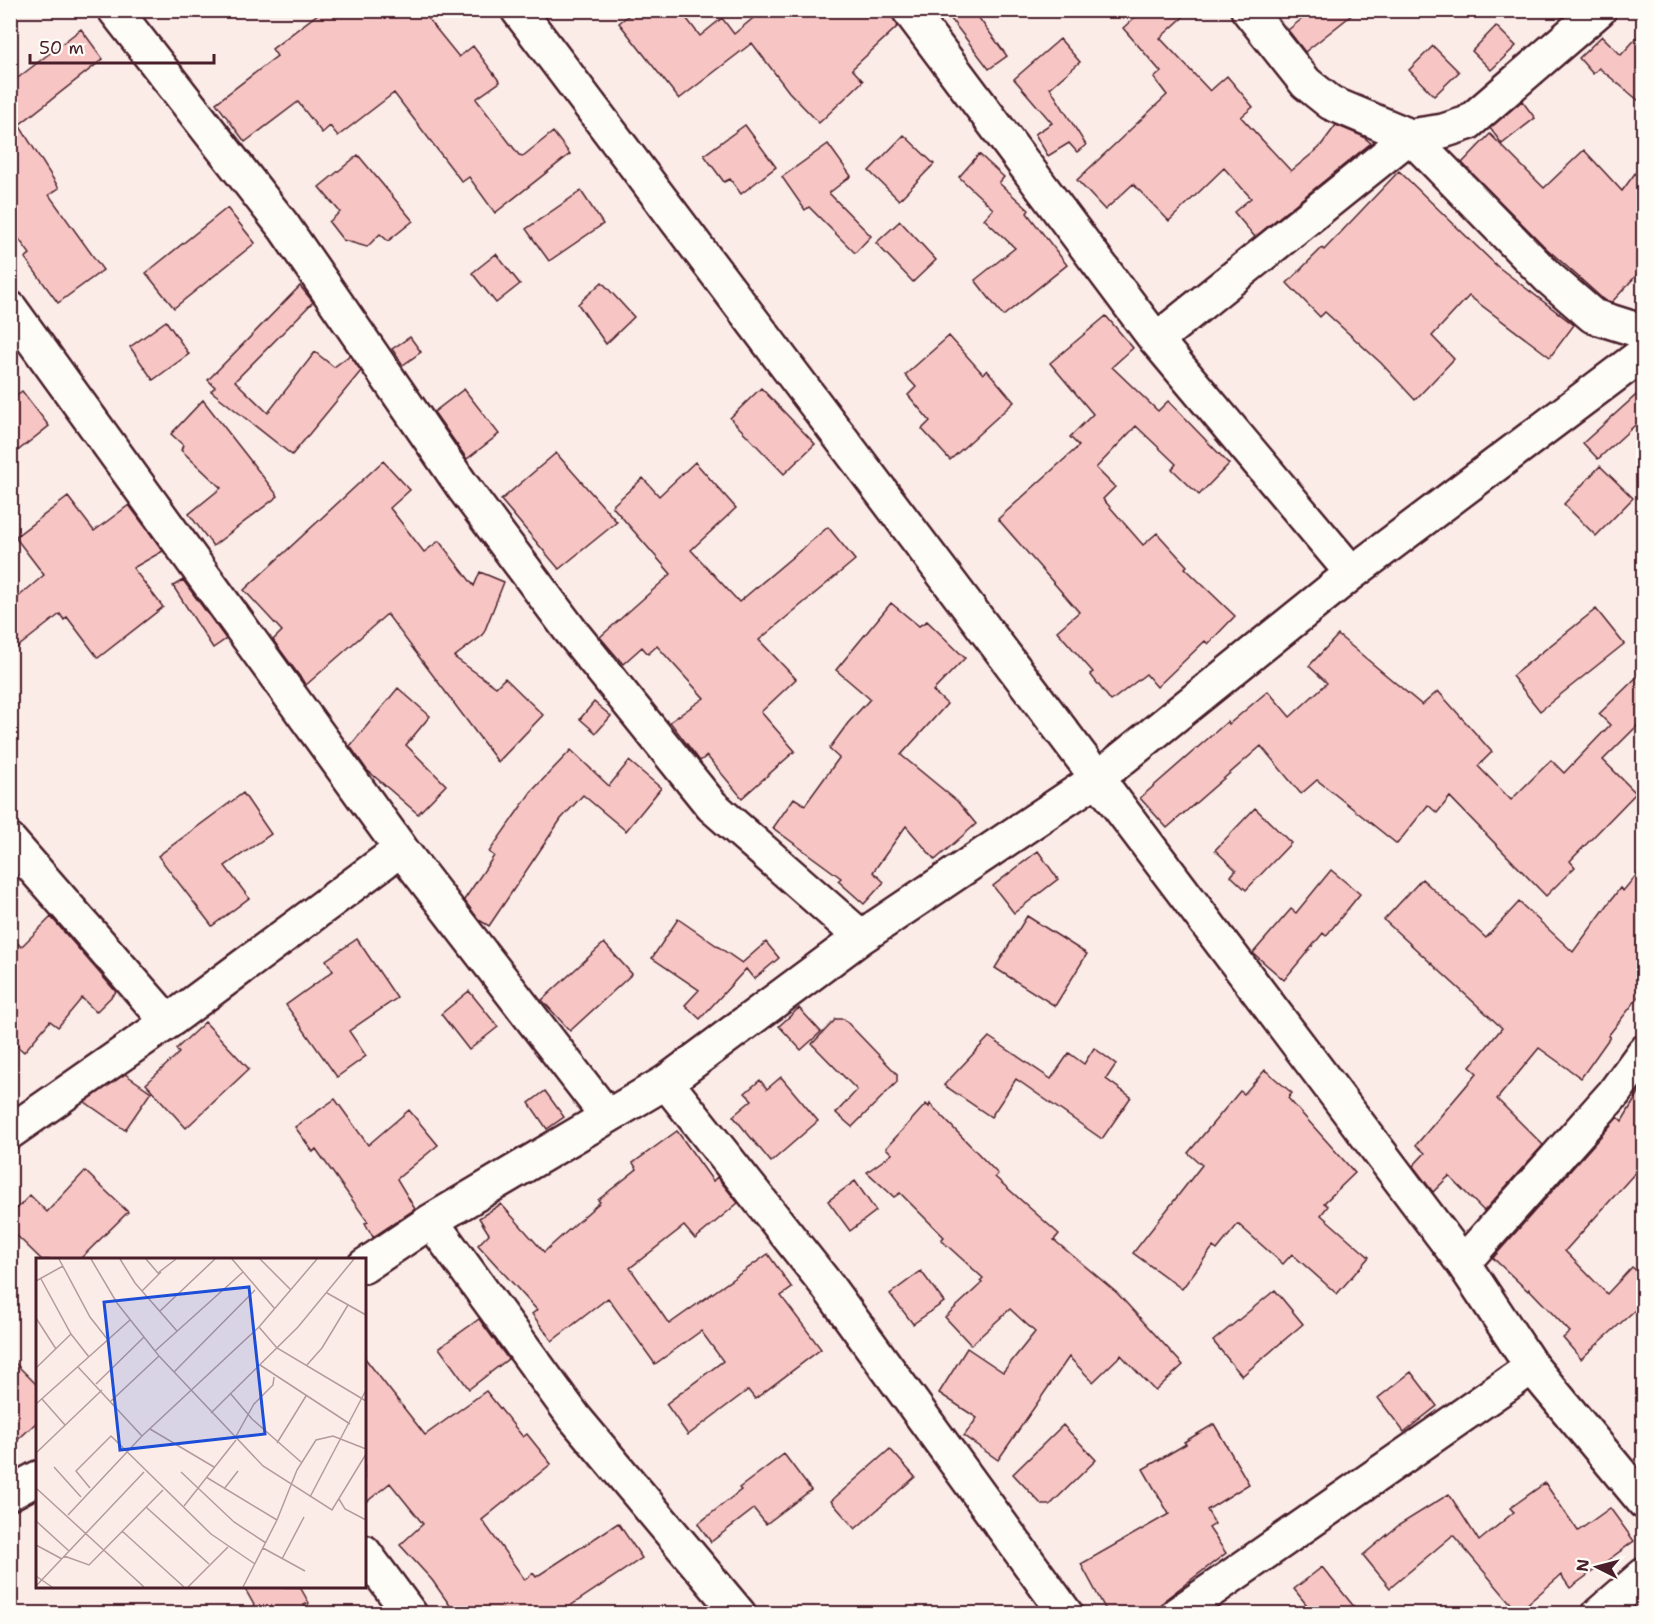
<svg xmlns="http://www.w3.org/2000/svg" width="1654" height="1624" viewBox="0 0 1654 1624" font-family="'Shantell Sans',sans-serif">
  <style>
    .building { fill: #f7c6c4; stroke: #4a1f2b; stroke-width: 1.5 }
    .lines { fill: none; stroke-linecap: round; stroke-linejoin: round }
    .minor-casing { stroke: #4a1f2b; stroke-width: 38 }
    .minor { stroke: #fdfcf7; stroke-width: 33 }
    .inset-road { fill: none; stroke: #b49a9c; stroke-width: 1.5 }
    .view { fill: #1d4ed8; fill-opacity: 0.15; stroke: #1d4ed8; stroke-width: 3 }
    .inset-edge { fill: none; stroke: #4a1f2b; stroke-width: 3 }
  </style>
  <rect width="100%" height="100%" fill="#fbece8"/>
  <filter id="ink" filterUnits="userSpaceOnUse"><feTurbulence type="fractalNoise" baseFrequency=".0167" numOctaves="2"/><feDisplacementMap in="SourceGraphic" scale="12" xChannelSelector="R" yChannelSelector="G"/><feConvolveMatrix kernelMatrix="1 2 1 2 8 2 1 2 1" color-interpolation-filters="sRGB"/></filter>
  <g filter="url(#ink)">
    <path class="building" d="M323 10H421L459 57 473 46 500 82 476 99 519 155 523 156 553 132 570 154 495 213 469 177 462 182 394 93 338 136 330 126 322 133 298 102 245 142 216 103 277 56 272 49Z
      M635 10H680L700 36 722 18 734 34 763 10H891L898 26 852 69 863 81 819 123 789 92 752 43 679 99 619 23Z
      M944 10H973L1007 56 989 69Z
      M1143 10H1191L1160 38 1210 91 1227 76 1253 107 1241 117 1291 171 1319 148 1336 125 1362 136 1371 143 1255 237 1234 212 1251 198 1224 168 1169 221 1133 184 1105 210 1077 180 1167 95 1154 78 1161 72 1123 28Z
      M1313 10H1358L1305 52 1288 30Z
      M1496 26 1516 46 1491 70 1472 51Z
      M81 29 103 59 19 125 59 188 49 195 103 270 58 303 25 258 30 254 10 227V84Z
      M1644 30V105L1599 68 1593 74 1579 58 1602 36 1621 55Z
      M1060 39 1080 62 1050 88 1086 145 1077 152 1069 143 1048 156 1035 134 1052 123 1014 79Z
      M1433 46 1459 72 1434 96 1409 70Z
      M1522 101 1535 118 1502 144 1490 128Z
      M745 125 776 167 741 194 730 179 724 182 704 155Z
      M1490 134 1544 188 1584 150 1622 191 1644 161V267L1612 302 1604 300 1545 247 1462 163Z
      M904 135 934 164 899 200 869 171Z
      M828 144 851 176 829 193 871 236 855 253 809 207 805 210 782 177Z
      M979 154 1004 177 999 183 1029 210 1027 213 1067 265 1003 316 975 280 1015 248 984 219 993 209 959 177Z
      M358 155 413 221 388 241 380 234 367 247 343 240 329 222 340 212 319 187Z
      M1399 171 1497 266 1574 325 1550 357 1469 296 1432 336 1454 359 1415 400 1381 363 1325 312 1320 317 1287 283 1322 248 1324 250Z
      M581 191 603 224 549 261 526 229Z
      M227 208 255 243 174 308 146 273Z
      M900 221 936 260 913 282 876 243Z
      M496 254 520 284 496 303 472 273Z
      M602 282 634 317 606 344 578 304Z
      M300 286 313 302 235 381 268 413 315 352 334 367 350 355 361 371 292 455 211 391 215 387 208 380Z
      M1106 316 1133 348 1112 367 1158 411 1168 401 1229 464 1199 495 1172 469 1176 464 1136 426 1096 468 1115 487 1103 499 1143 545 1157 533 1187 566 1185 568 1235 616 1208 644 1205 641 1157 687 1146 674 1111 701 1090 674 1093 672 1057 631 1079 612 998 519 1079 446 1070 437 1093 414 1050 363Z
      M166 321 189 354 153 380 130 347Z
      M949 336 983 374 987 370 1014 402 950 460 922 429 930 421 908 395 916 387 905 375Z
      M410 337 421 352 403 365 392 349Z
      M761 388 815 444 784 474 730 418Z
      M1644 388V417L1598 459 1583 443Z
      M464 389 499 434 467 459 434 412Z
      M22 391 49 426 10 457V400Z
      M203 400 278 496 213 546 189 514 221 488 181 450 183 445 171 434Z
      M556 453 617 522 559 569 501 500Z
      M383 461 410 490 390 508 424 552 439 541 474 586 480 572 504 582 483 635 454 657 496 687 505 678 543 715 498 762 387 614 306 685 273 640 282 631 244 590Z
      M695 462 736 508 691 550 739 602 828 527 855 560 759 640 796 679 761 712 795 751 742 798 707 756 700 761 670 722 704 698 657 646 648 654 642 647 623 664 600 637 671 574 612 506 643 478 659 496Z
      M1600 466 1633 498 1596 536 1564 504Z
      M68 497 94 531 129 505 163 551 133 568 163 607 98 658 67 617 64 620 60 614 10 653V604L44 575 15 537Z
      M183 580 226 639 213 648 173 586Z
      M891 603 919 626 927 621 965 658 933 691 947 704 901 755 957 801 976 824 935 860 906 826 873 872 884 882 864 904 838 881 841 878 773 828 794 798 805 805 839 758 829 749 848 723 870 699 836 670Z
      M1596 609 1624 644 1540 711 1512 676Z
      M1338 635 1422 705 1438 691 1492 752 1478 766 1511 800 1551 760 1564 773 1610 725 1599 714 1644 670V719L1603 760 1636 793 1570 861 1575 867 1546 896 1450 797 1437 813 1428 805 1397 844 1317 780 1301 794 1261 746 1167 828 1140 798 1228 721 1229 724 1268 691 1290 717 1327 683 1309 666Z
      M398 688 430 716 406 745 446 785 418 814 367 770 350 746Z
      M594 702 611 716 596 733 580 719Z
      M571 750 609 786 629 761 661 788 626 831 583 795 561 819 489 926 479 920 464 900 494 856 489 852 531 792Z
      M243 793 271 834 225 866 249 898 212 926 158 856Z
      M1255 808 1291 843 1246 890 1231 876 1236 870 1215 850Z
      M1038 851 1058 879 1014 913 993 886Z
      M1644 866V990L1608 1036 1610 1037 1581 1078 1539 1048 1497 1099 1543 1145 1484 1211 1449 1176 1433 1192 1413 1166 1425 1153 1416 1145 1477 1073 1470 1067 1502 1028 1384 920 1422 879 1486 938 1519 902 1573 952 1620 888 1623 891Z
      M1331 870 1360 894 1326 936 1323 933 1284 980 1253 953 1291 909 1296 913Z
      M1027 916 1087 954 1055 1006 995 968Z
      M51 917 116 992 96 1012 82 998 58 1027 50 1021 24 1052 10 1040V934L21 947Z
      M678 919 742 963 766 942 779 958 754 979 746 969 700 1019 685 1005 699 990 652 958Z
      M357 939 397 998 349 1031 366 1056 337 1077 286 1005 333 971 326 960Z
      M604 943 632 974 570 1031 542 1000Z
      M469 991 498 1027 469 1050 441 1014Z
      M799 1008 821 1032 801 1050 779 1026Z
      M836 1019H844L897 1074V1082L852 1127 836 1113 857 1090 812 1044Z
      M205 1022 249 1069 186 1128 146 1084 179 1053 176 1049Z
      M989 1037 1051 1079 1069 1053 1084 1064 1094 1048 1116 1064 1106 1079 1131 1097 1102 1139 1016 1079 991 1117 944 1085Z
      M1265 1070 1292 1093 1288 1098 1355 1173 1324 1203 1328 1206 1321 1215 1369 1257 1337 1294 1292 1254 1283 1264 1238 1224 1217 1250 1213 1247 1182 1289 1133 1253 1202 1165 1188 1153 1240 1091 1244 1094Z
      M125 1074 151 1092 125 1130 85 1102Z
      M781 1077 818 1121 771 1162 733 1116 752 1100 745 1093 760 1080 767 1089Z
      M1644 1084V1163L1565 1251 1607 1294 1632 1267 1644 1277V1302L1581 1359 1563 1338 1570 1332 1529 1289 1528 1291 1493 1258 1618 1117 1622 1121Z
      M545 1091 564 1117 547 1129 529 1103Z
      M335 1099 368 1145 409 1110 438 1145 397 1179 415 1209 373 1237 365 1223 368 1222 316 1149 313 1152 295 1127Z
      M926 1104 929 1107 930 1104 998 1174 995 1177 1059 1234 1054 1240 1117 1293 1183 1365 1155 1391 1121 1355 1093 1382 1069 1357 998 1460 964 1436 977 1418 939 1393 967 1348 1003 1372 1035 1332 1010 1309 971 1345 945 1317 982 1283 980 1281 983 1278 941 1240 944 1237 900 1193 894 1197 867 1172 892 1154 886 1148Z
      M677 1131 713 1181 717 1177 738 1203 695 1239 684 1226 630 1268 669 1324 768 1254 792 1288 781 1296 821 1349 755 1399 748 1390 688 1435 666 1404 723 1361 701 1331 655 1364 608 1298 552 1341 532 1314 537 1310 478 1245 489 1234 479 1218 501 1204 544 1252 600 1202 598 1200 637 1169 633 1163Z
      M85 1171 128 1212 79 1260H42L10 1229V1216L30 1195 47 1212Z
      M855 1181 876 1211 850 1231 828 1201Z
      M921 1271 944 1302 913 1324 890 1294Z
      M1275 1290 1303 1324 1242 1376 1213 1341Z
      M479 1319 508 1359 469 1389 439 1348Z
      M364 1357 425 1435 486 1391 523 1437 527 1434 551 1464 482 1520 525 1580 533 1573 536 1577 618 1523 642 1558 558 1614H456L432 1580 400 1545 423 1524 390 1483 364 1504Z
      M10 1358 38 1386V1421L10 1447Z
      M1411 1372 1437 1406 1404 1432 1378 1398Z
      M1214 1424 1249 1484 1207 1510 1215 1524 1209 1528 1226 1553 1166 1599 1159 1614H1108L1081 1564 1169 1514 1143 1469 1186 1444 1184 1442Z
      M1063 1425 1096 1460 1050 1505H1042L1013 1474Z
      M890 1449 915 1477 855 1529 831 1501Z
      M784 1454 811 1490 766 1524 754 1509 711 1542 698 1524 741 1490 739 1488Z
      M1545 1483 1578 1531 1610 1508 1634 1541 1570 1588 1561 1575 1518 1612 1453 1535 1390 1588 1363 1555 1399 1525 1449 1494 1479 1541 1514 1512 1510 1508Z
      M1322 1567 1360 1614H1314L1294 1589Z
      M244 1587H300L309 1603 304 1605 308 1614H259Z"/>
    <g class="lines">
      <g class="minor-casing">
        <path id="minor" d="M115 10 284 227 463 487 570 630 712 806 861 937
          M518 10 1463 1263 1532 1367 1644 1502
          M909 10 1156 340 1352 573
          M1248 10 1306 83 1331 103 1410 136 1548 277 1593 316 1644 332
          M10 308 401 849 607 1116
          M1156 340 1410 136 1443 131 1468 123 1599 10
          M10 841 168 1022
          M666 1082 826 1284 1066 1614
          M10 1132 168 1022 401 849
          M431 1221 574 1417 739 1614
          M1463 1263 1614 1093 1644 1052
          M364 1266 431 1221 666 1082 861 937 1098 778 1352 573 1644 353
          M10 1493 38 1478
          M364 1552 410 1614
          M1177 1614 1532 1367
          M1599 1614 1644 1575"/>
      </g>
      <use href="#minor" class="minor"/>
    </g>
  </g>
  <g transform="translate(36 1258)">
    <rect width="330" height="330" fill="#fbece8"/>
    <path class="inset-road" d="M23 1 54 59 72 82M55 1 81 45 123 98 227 208 296 252 330 196M84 1 99 25 141 73M110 1 122 15 140 1M196 1 239 51M224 1 255 32M5 21 35 76 53 99M0 23 27 8M106 33 125 14M291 35 330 57M124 53 179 1M0 60 20 91M223 69 241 90 330 143M119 93 207 14M224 107 314 166M270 108 286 90 312 47M42 109 106 178M0 110 35 76M138 114 219 32M60 126 108 79M194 135 216 161 265 204M6 141 29 167M75 143 123 98M0 146 94 62M175 155 262 69 318 1M114 171 178 209M199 180 218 146 237 127 238 119M241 185 270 138M0 195 66 132M18 209 45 239M145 214 198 264 230 285M170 219 241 262M0 230 108 329M54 230 40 213 75 178 175 276 219 306M188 231 202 213M274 239 330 132M303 241 309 251 330 262M148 248 200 182M110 249 173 306M32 257 106 178 223 69 281 1M0 263 33 293M86 273 148 329M0 287 26 301M227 290 269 313M28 298 53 307 127 232M246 301 268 259M0 318 16 329M0 328 108 214M152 329 192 289M207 329 241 262 261 212 280 182 297 178 330 191"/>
    <path class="view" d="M213 29 229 176 84 192 68 44Z"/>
    <rect width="330" height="330" class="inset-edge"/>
  </g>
  <rect width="1654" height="1624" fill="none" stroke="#fdfcf7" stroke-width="36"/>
  <rect x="18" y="18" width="1618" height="1588" fill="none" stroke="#4a1f2b" stroke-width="2" filter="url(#ink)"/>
  <g transform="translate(1597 1567) rotate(276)" stroke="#fdfcf7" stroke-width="4.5" paint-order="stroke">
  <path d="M0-4.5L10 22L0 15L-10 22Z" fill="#4a1f2b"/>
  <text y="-9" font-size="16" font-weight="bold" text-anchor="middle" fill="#4a1f2b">N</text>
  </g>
  <path d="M30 54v9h184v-9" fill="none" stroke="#4a1f2b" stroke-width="3"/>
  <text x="39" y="54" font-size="18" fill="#4a1f2b" stroke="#fdfcf7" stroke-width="4.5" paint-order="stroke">50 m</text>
</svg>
